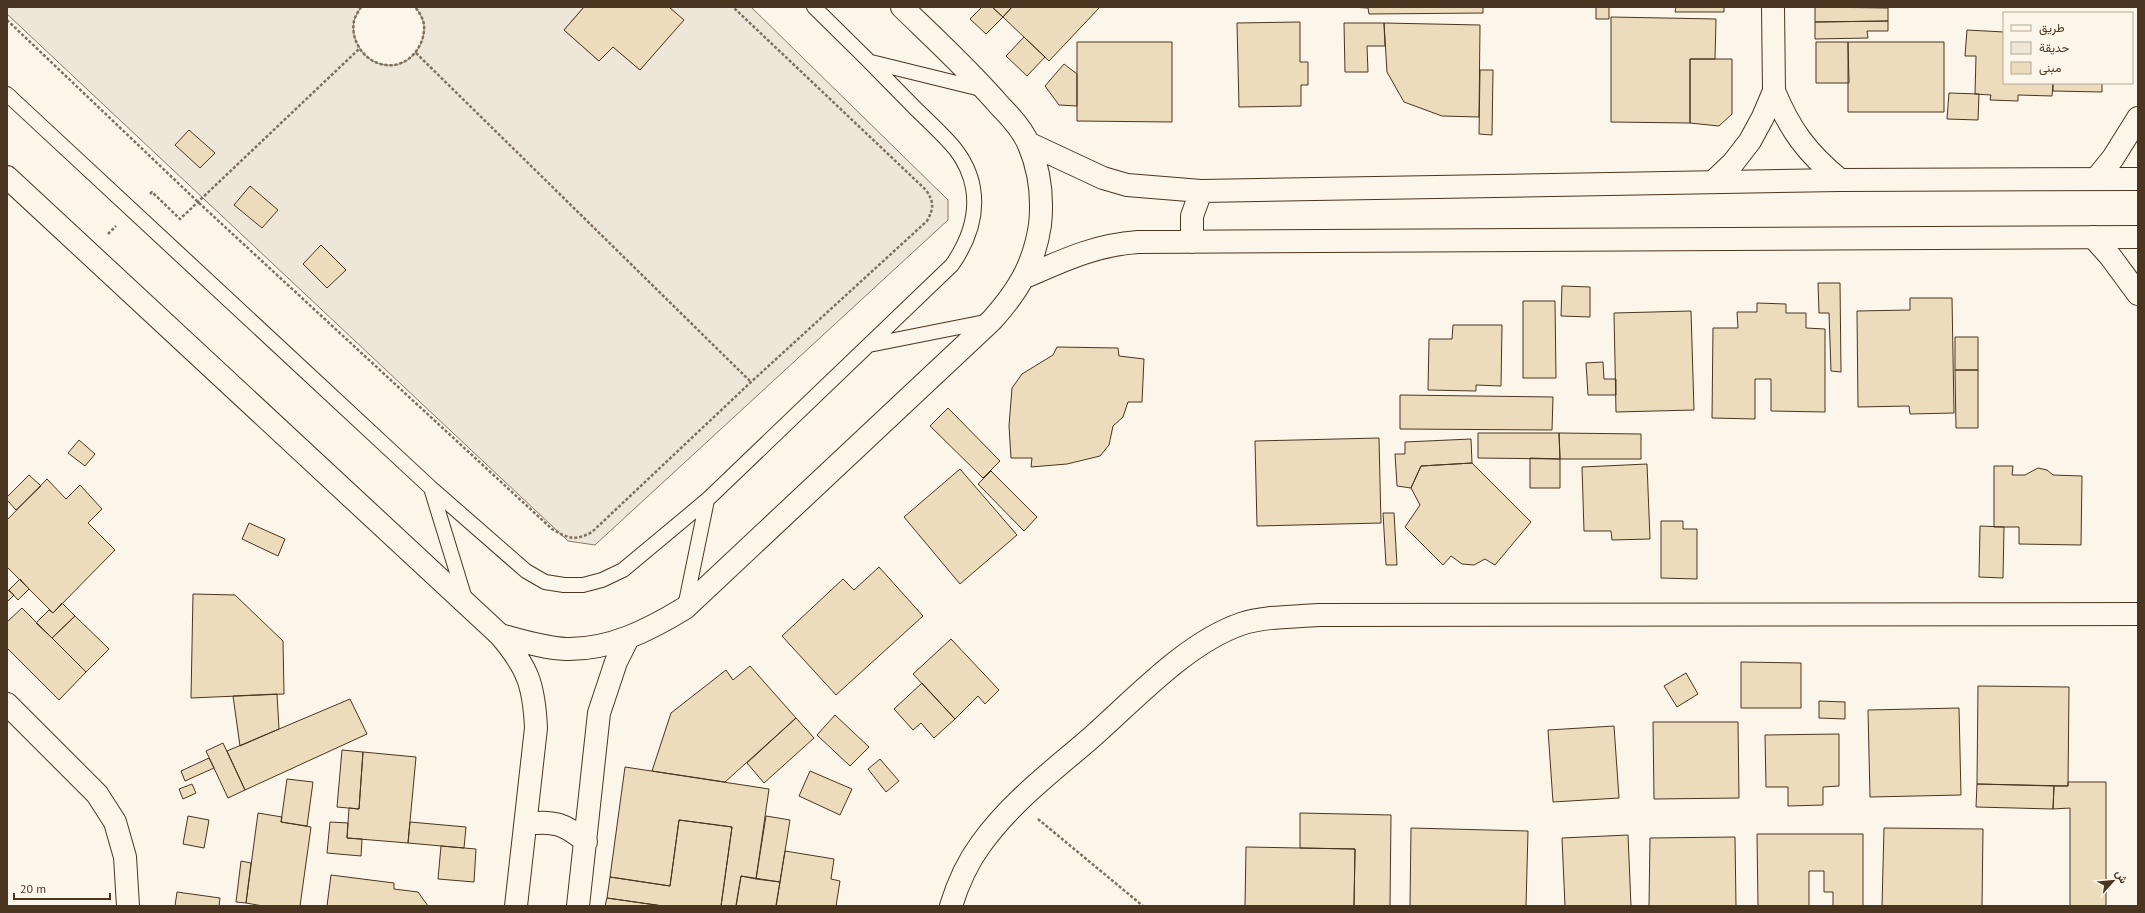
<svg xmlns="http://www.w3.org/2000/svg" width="2145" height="913" viewBox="0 0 2145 913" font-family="'PT Sans',Vazirmatn,sans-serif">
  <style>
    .green { fill: #ede6d9; stroke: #887966 }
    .building { fill: #ecdcbc; stroke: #4a3520 }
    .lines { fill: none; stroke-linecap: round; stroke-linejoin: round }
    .lane-casing { stroke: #4a3520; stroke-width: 16 }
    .street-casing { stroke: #4a3520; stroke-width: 24 }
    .secondary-casing { stroke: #4a3520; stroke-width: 24 }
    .path { stroke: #7f6f5c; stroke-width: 2.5; stroke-dasharray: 3 2; stroke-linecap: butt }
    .lane { stroke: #fbf6e9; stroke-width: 14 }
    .street { stroke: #fbf6e9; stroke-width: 22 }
    .secondary { stroke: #fbf6e9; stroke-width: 22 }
  </style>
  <rect width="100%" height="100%" fill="#fbf6e9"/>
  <path class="green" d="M7 7H361C359 11 355 16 354 21 350 41 365 63 386 65 407 68 423 49 424 30 425 21 420 13 415 7H584L564 30 599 61 613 47 640 70 683 20 669 7H751L948 200V220L595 545 568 541 7 14Z"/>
  <path class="building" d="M584 7H669L684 20 640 70 613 47 599 61 564 30Z
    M982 7H992L1003 17 986 34 970 19Z
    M992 7H1012L1003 17Z
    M1012 7H1100L1049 61 1003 17Z
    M1349 7H1483V13L1369 14 1368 8Z
    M1596 7H1609V19H1596Z
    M1676 7H1724V12H1675Z
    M1815 7 1888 8V21L1815 22Z
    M1611 17 1716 19 1715 59H1690V123L1611 122Z
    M1888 21V31H1867L1868 38 1815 39V22Z
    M1300 22V62H1308V85H1301V106L1239 107 1237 23Z
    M1344 23H1384L1385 46H1367L1368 72H1345Z
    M1384 23 1480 25 1479 117 1442 116 1404 102 1387 72Z
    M1967 30 2004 32V83H2053L2052 96 2018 95V101L1990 100 1991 95 1975 94 1976 56H1965Z
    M1024 37 1045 57 1027 76 1006 56Z
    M1077 42H1172V122L1077 121Z
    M1816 42H1848L1849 83H1816Z
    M1848 42H1944V112H1848Z
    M1690 59H1732V114L1719 126 1690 123Z
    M1064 64 1077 74V106L1059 105 1045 86Z
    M1480 70H1493L1492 135 1479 134Z
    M2053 83H2102V92L2053 91Z
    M1949 93 1979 94 1978 120 1947 119Z
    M189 130 215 153 200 168 175 145Z
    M250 186 278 210 262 228 234 205Z
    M321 245 346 270 327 288 303 264Z
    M1818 283H1840L1841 372 1831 371 1829 313H1819Z
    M1562 286 1590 287V317L1561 316Z
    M1910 298H1952L1954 413 1910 414 1909 406 1858 407 1857 311 1910 310Z
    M1523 301H1555L1556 378H1523Z
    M1757 303 1786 304V313H1806V328L1825 329V412L1771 411V379H1755V419L1712 418 1713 328H1738L1737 312H1757Z
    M1691 311 1694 410 1616 412 1614 313Z
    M1453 325H1502L1501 386 1476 385V391L1428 390 1429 339H1452Z
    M1955 337H1978V370H1955Z
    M1057 347 1118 348 1119 356 1144 359 1142 402H1128L1123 417 1113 426 1109 445 1100 456 1067 464 1031 467 1032 458H1011L1009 426 1012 388 1022 374 1053 355Z
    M1603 362 1604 379H1616V395H1588L1586 363Z
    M1955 370H1978V428H1956Z
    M1400 395 1553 397 1552 430 1400 429Z
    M948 408 1000 461 983 478 930 426Z
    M1478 433H1559L1560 459 1478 458Z
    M1559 433 1641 434V459H1560Z
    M1379 438 1381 523 1257 526 1255 441Z
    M1471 439 1472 463 1421 466 1411 488 1397 486 1395 454H1405V442Z
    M79 440 95 454 85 466 68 453Z
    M1530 458 1560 459V488H1530Z
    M1472 463 1531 522 1495 565 1485 559 1474 565 1462 564 1451 556 1443 565 1405 527 1420 505 1411 488 1421 466Z
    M1647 464 1650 539 1612 540 1611 531H1584L1582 467Z
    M1994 466H2013L2012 475H2025L2038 468 2047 470 2053 475 2082 476 2081 545 2019 544V527H1994Z
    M960 469 1017 535 960 584 904 517Z
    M991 471 1037 517 1024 531 978 484Z
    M29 475 41 486 16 510 7 500V497Z
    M47 479 66 499 80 485 102 509 88 523 115 550 53 613 7 567V520Z
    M1383 513H1394L1397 565H1386Z
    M1661 521H1683V529H1697V579L1661 578Z
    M249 523 285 539 278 556 242 539Z
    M1980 526 2004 527 2003 578 1979 577Z
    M879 567 923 616 836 695 782 636 843 579 854 590Z
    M20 579 29 589 18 600 9 590Z
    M7 589 14 595 7 602Z
    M193 594 235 595 283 641 284 694 191 698Z
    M62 603 75 616 52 638 36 623 49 610 53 613Z
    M22 608 86 672 59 700 7 648V622Z
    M75 616 109 649 86 672 52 638Z
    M951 639 999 690 985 704 978 696 955 719 913 674Z
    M1741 662 1801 663V708H1741Z
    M750 666 796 718 725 782 652 771 671 713 726 670 733 680Z
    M1686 673 1698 694 1677 707 1664 686Z
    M922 683 955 719 934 738 921 723 913 730 894 709Z
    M1978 686 2069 687 2068 786 1977 784Z
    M277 694 279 729 240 746 233 696Z
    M350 699 367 734 245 790 227 751Z
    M1819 701 1845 702V719L1819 718Z
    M1959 708 1961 795 1870 797 1868 710Z
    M835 715 869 747 850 766 817 735Z
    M796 718 814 738 764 783 747 763Z
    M1653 722H1738L1739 798 1654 799Z
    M1614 726 1619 798 1553 802 1548 730Z
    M1839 734V786L1823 787V805L1788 806V787H1766L1765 735Z
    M223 743 245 790 228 798 206 751Z
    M342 750 363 752 359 809 337 807Z
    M363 752 416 757 408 843 347 838 349 808 359 809Z
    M209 758 214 768 185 781 181 771Z
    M880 759 899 781 886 792 868 769Z
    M625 767 769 789 756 879 741 876 736 906H721L732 827 679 820 670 886 610 877Z
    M810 771 852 789 840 815 799 796Z
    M287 779 313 782 307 826 281 822Z
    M2068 782H2106V906H2070V808L2053 809 2054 786H2068Z
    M192 784 196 793 183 799 179 789Z
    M1977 784 2054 786 2053 809 1976 807Z
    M258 813 282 817 281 822 311 827 300 906H263L246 903Z
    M1300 813 1391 815 1390 906H1354L1355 849 1300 848Z
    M188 816 209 820 204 848 183 844Z
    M766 816 790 820 780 882 756 879Z
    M679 820 732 827 721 906H663L607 898 610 877 670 886Z
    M330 822 348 823 347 838 362 839 361 856 327 853Z
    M410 822 466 827 464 848 408 843Z
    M1411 828 1528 831 1526 906H1410Z
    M1884 828 1983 829 1982 906H1882Z
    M1757 834H1863V906H1833V892H1824V871H1809V906H1758Z
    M1628 835 1631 906H1565L1562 838Z
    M1735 837 1736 906H1649L1650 838Z
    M441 846 476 849 474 882 438 879Z
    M1246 847 1355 849 1354 906H1245Z
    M785 851 834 859 831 879 840 881 836 906H776Z
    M241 861 251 863 246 903 236 902Z
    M331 875 394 883V889L418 892 428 906H327Z
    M741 876 780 882 776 906H736Z
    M177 892 220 898 219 906H175Z
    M607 898 663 906H605Z"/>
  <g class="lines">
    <g class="lane-casing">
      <path id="lane" d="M871 62 985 90
        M7 94 431 488 526 571 545 582 564 585H583L602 580 623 570 707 500 952 265C968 242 978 217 973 188 971 175 964 160 956 150 944 135 929 122 915 108 882 74 848 40 814 7
        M869 345 990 321
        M431 488 466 602
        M685 607 707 500"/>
    </g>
    <g class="street-casing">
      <path id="street" d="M1774 91C1790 130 1807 153 1840 180
        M2096 179 2113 158 2138 118
        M1713 182 1733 163 1750 141 1763 117 1774 91 1773 7
        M2093 237 2110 256 2138 294
        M7 704 97 794 115 822 125 857 128 906
        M951 906C958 883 967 863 981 844 1011 802 1054 770 1092 737 1135 699 1186 643 1241 624 1265 616 1294 617 1319 615L2138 614"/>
    </g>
    <g class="secondary-casing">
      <path id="secondary" d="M1028 143 1103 178 1127 185 1201 191 1840 180 2138 179
        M7 177 500 635C522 641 544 648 566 649 610 650 649 630 685 608L992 320C1018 291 1034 265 1040 225 1043 197 1040 171 1029 145 1023 130 1011 117 1000 106 970 71 935 39 902 7
        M1192 242V216L1201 191
        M1025 277C1064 260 1095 245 1138 242L2138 237
        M500 635C528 668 534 685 536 728L516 906
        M526 824C553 820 566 824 586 842
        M578 906 599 713 616 662 628 638"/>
    </g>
    <path class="path" d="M361 7C359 11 355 16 354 21 350 41 365 63 386 65 406 68 423 49 424 30 425 21 420 13 415 7
      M7 20 198 202 552 529C569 539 575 541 592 532L751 382 927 221C934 208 934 202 926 190L733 7
      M416 53 751 382
      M150 194 152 192 180 219 359 49
      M108 234 116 226
      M1038 819 1143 906"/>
    <use href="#lane" class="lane"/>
    <use href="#street" class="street"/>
    <use href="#secondary" class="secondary"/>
  </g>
  <rect width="2145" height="913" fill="none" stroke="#4a3520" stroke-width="16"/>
  <rect x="2003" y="12" width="130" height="72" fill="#fbf6e9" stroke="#b4a999"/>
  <rect x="2011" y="25" width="20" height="6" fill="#fbf6e9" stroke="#b4a999"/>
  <text x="2039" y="32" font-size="12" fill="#4a3520">طريق</text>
  <rect x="2011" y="42" width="20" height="12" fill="#ede6d9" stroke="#b4a999"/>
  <text x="2039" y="52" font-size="12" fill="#4a3520">حديقة</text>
  <rect x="2011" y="62" width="20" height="12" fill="#ecdcbc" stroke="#b4a999"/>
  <text x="2039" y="72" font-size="12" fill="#4a3520">مبنى</text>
  <g transform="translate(2113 881) rotate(63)" stroke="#fbf6e9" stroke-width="3" paint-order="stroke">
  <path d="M0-3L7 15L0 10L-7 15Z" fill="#4a3520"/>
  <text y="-6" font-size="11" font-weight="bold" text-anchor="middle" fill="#4a3520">ش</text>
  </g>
  <path d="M14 893v6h96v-6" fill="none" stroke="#4a3520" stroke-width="2"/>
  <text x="20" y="893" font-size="12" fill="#4a3520" stroke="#fbf6e9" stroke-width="3" paint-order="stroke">20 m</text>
</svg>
